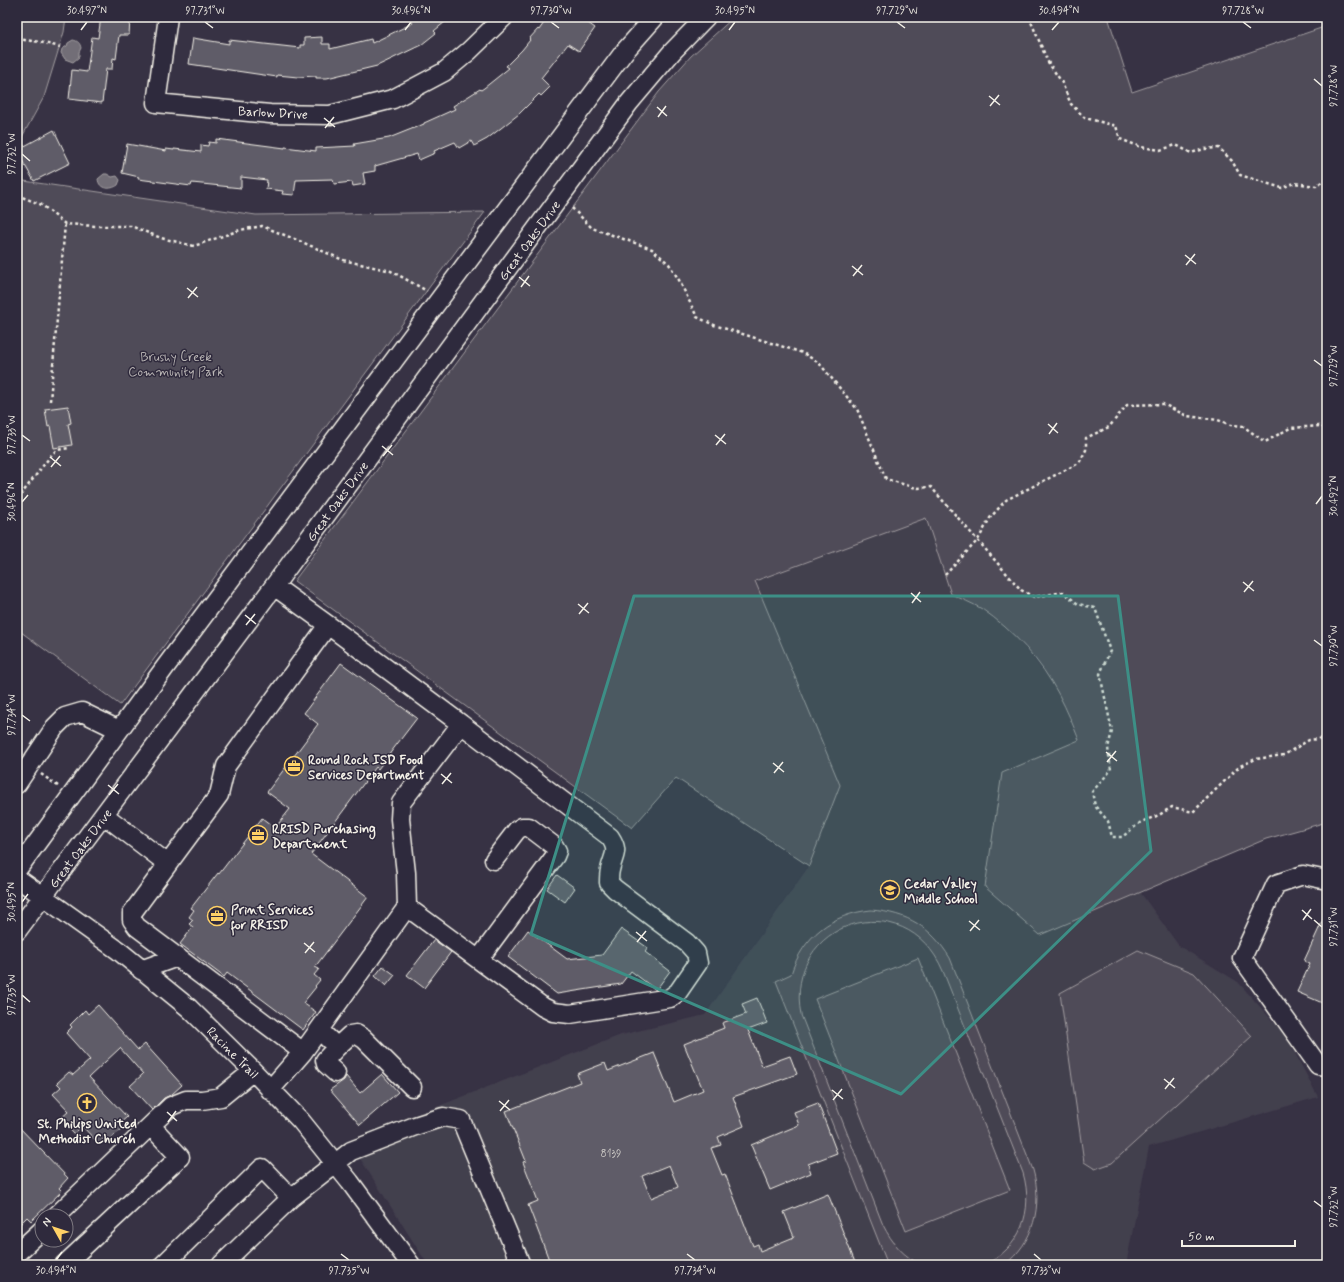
<svg xmlns="http://www.w3.org/2000/svg" width="1344" height="1282" viewBox="0 0 1344 1282" font-family="Mynerve,sans-serif">
  <style>
    .built { fill: #433f4e }
    .green { fill: #504b59; stroke: #a29ea0 }
    .water { fill: #726e77; stroke: #a6a2a4 }
    .building { fill: #5f5c67; stroke: #f4f1e8; fill-rule: evenodd }
    .lines { fill: none; stroke-linecap: round; stroke-linejoin: round }
    .minor-casing { stroke: #f4f1e8; stroke-width: 21 }
    .path { stroke: #f4f1e8; stroke-width: 2.5; stroke-dasharray: 3 3; stroke-linecap: butt }
    .minor { stroke: #2f2a3d; stroke-width: 18 }
    .marked { fill: #3d8f86; fill-opacity: 0.2; stroke: #3d8f86; stroke-width: 3; stroke-linejoin: round }
    .ticks { fill: none; stroke: #f4f1e8; stroke-width: 1.5 }
    .labels { text-anchor: middle; stroke-width: 3; stroke-linejoin: round; paint-order: stroke }
    .number-label { font-size: 11px; fill: #cfccc8 }
    .street-label { font-size: 13px; fill: #f4f1e8; stroke: #2f2a3d }
    .park-label { font-size: 13px; fill: #bbb7b6; stroke: #2f2a3d }
    .poi-label { font-size: 13px; font-weight: bold; fill: #f4f1e8; stroke: #2f2a3d; text-anchor: start }
    .neatline { fill: none; stroke: #f4f1e8; stroke-width: 1.5 }
    .ticks-label { font-size: 10px; text-anchor: middle; fill: #f4f1e8 }
  </style>
  <rect width="100%" height="100%" fill="#373244"/>
  <filter id="ink" filterUnits="userSpaceOnUse"><feTurbulence type="fractalNoise" baseFrequency=".025" numOctaves="2"/><feDisplacementMap in="SourceGraphic" scale="8" xChannelSelector="R" yChannelSelector="G"/><feConvolveMatrix kernelMatrix="1 2 1 2 8 2 1 2 1" color-interpolation-filters="sRGB"/></filter>
  <g filter="url(#ink)">
    <path class="built" d="M926 518 951 594 980 608 998 621 1017 638 1048 677 1060 696 1079 741 1002 773 1040 935 1140 892 1179 946 1238 982 1286 1036 1318 1097 1149 1147 1126 1265H428L349 1141 621 1035 705 1015 809 866 840 785 755 581Z"/>
    <path class="green" d="M17 17H66L64 32 44 97 17 146Z
      M734 17H1108L1132 92 1327 26V822L1266 839 1040 935 985 887 1002 773 1079 740C1073 725 1067 710 1059 695 1041 661 1014 631 982 609 972 603 961 599 951 594L926 518 755 581 840 785 809 866 676 778 632 828 294 581 659 92 691 56Z
      M17 180 256 215 485 212 120 705 17 629Z
      M871 910C908 913 931 927 950 958L1033 1170C1043 1205 1034 1243 1004 1265H984C1021 1248 1034 1211 1023 1173L943 971C906 883 783 921 801 1015L883 1225C892 1243 904 1257 922 1265H888L776 981 791 974C803 936 832 914 871 910Z
      M1138 950 1194 973 1252 1036 1112 1163 1095 1169 1084 1162 1060 993Z
      M918 958 1010 1190 906 1231 815 999Z"/>
    <path class="water" d="M73 40C78 41 80 43 81 48L79 52V57L73 62 65 59 61 53 62 49 67 46 68 43Z
      M104 174H107L112 177 117 176 120 180 118 185C111 190 99 190 98 179Z"/>
    <path class="building" d="M101 17H129L128 20H130L129 35H119L116 59 113 58 112 69H106L102 103 69 99 72 70 87 72 92 37 98 38Z
      M408 17H451L434 31 436 33 421 45 377 66 327 78H316V76L298 77 277 75V77L189 64 193 38 229 44V40L300 48V45H304V38L322 37V44H330V49L371 39 372 43 413 23Z
      M548 17H580L595 28 579 51 568 44 541 78 550 87 541 96 539 94 519 114 487 139 474 146 471 141 459 148 455 142 434 151 435 153 419 160 417 154 375 166V171L363 173 365 184 353 186 352 182 334 184 333 179 296 180 294 195 282 194 283 191 266 189 267 180 241 177V188L192 183 191 186 138 179 139 177 122 173 127 144 166 151V149L174 150V149L201 152V145L208 146 209 142 216 143V139L285 148V147L316 151V148L355 146 354 144 389 138 424 124V123L455 109 453 106 480 89 481 90 484 88 509 68 506 66 522 50 530 40 529 39 538 29 539 30Z
      M54 130 70 163 34 181 23 162 19 149Z
      M68 406 71 423 68 424 72 445 54 448 50 426 48 427 45 409Z
      M341 663 417 718 378 769 376 767 311 854 368 897 315 967 319 969 314 975 320 980 315 986 316 987 303 1003 316 1012 303 1030 227 973 224 977 180 944 193 927 189 924 193 920 189 917 194 910 191 908 218 873 219 874 262 818 275 828 290 809 267 792 318 724 304 713Z
      M557 875 575 888 565 902 547 889Z
      M1327 911V1005L1297 992 1310 964 1304 961Z
      M621 929 648 948 645 952 670 971 656 990 631 971 621 984 557 994 508 957 528 930 567 959 602 955Z
      M434 940 451 952 424 988 407 975Z
      M383 966 395 975 386 986 375 976Z
      M757 998 767 1023 748 1030 762 1066 790 1056 797 1074 733 1097 744 1126 718 1137 721 1145 711 1148 722 1175 725 1174 753 1246 758 1244 760 1251 794 1237 784 1212 828 1194 856 1265H551L528 1205 538 1201 523 1162 526 1161 506 1111 580 1082 577 1074 605 1063 608 1071 654 1053 674 1102 703 1090 684 1044 724 1028 722 1023 746 1014 742 1004ZM669 1165 678 1187 651 1198 642 1176Z
      M98 1005 138 1050 145 1044 182 1085 171 1095 164 1098 152 1110 130 1086 143 1074 120 1048 89 1077 127 1117 119 1124 123 1128 109 1140 106 1137 99 1144 82 1126 74 1134 60 1119 69 1111 53 1094 61 1087 57 1083 69 1072 73 1075 90 1060 66 1033 72 1027 70 1025 85 1010 88 1014Z
      M382 1074 398 1092 360 1125 330 1090 344 1080 346 1076 360 1093Z
      M818 1103 837 1153 808 1164 811 1173 770 1190 751 1145 799 1125 794 1112Z
      M17 1125 68 1178 59 1188 62 1191 31 1221 27 1217 17 1227Z"/>
    <g class="lines">
      <g class="minor-casing">
        <path id="minor" d="M168 17 156 103 270 114 330 115 393 99 444 72 469 51 504 17
          M17 784 55 727 65 717 82 712 119 730
          M104 815 168 864 219 795 226 766 328 625 274 586
          M168 864 132 913V920L137 927 177 957
          M17 870 166 666 624 52 655 17
          M17 878 119 951 189 1008 253 1071 301 1121 350 1182 411 1265
          M1327 880 1303 875 1276 884 1242 958 1318 1065 1327 1066
          M407 907 543 1007 553 1012 570 1014 670 998 678 992 698 963 696 953 687 943 615 889 609 883C609 879 609 874 610 870 613 855 620 852 610 837L461 724
          M17 931 274 586 629 103 672 52 706 17
          M479 959 555 856 557 851 554 846 529 827H522L517 830 494 860
          M141 970 177 957 303 1052 270 1090
          M319 1030 337 1047 350 1035 356 1034 364 1039 412 1087
          M303 1052 407 907 406 873 400 819 401 803 461 724 328 625
          M336 1073 326 1064 325 1060 337 1047
          M56 1216 171 1106 186 1100H202L221 1097 253 1071
          M17 1253 42 1230
          M64 1265 180 1157 151 1126
          M163 1265 262 1168 291 1198 351 1151 415 1126 443 1117 461 1120 521 1265
          M221 1265 291 1198"/>
      </g>
      <path class="path" d="M1029 17 1048 62 1061 81 1071 104 1085 118 1116 126 1120 139 1141 147 1160 150 1176 145 1191 153 1204 149 1219 148 1232 161 1240 175 1282 188 1294 183 1316 186 1327 178
        M17 39 40 42 60 47
        M17 195 42 205 65 224 95 226H131L161 238 194 246 240 230 262 226 302 242 343 260 391 271 427 291
        M572 208 592 228 652 249 669 264 679 280 697 317 714 325 803 353 819 363 857 409 886 479 916 488 931 487 1021 590 1034 597 1063 592 1078 604 1095 608 1110 651 1100 674 1112 731 1108 748 1111 770 1092 792 1095 806 1108 821 1112 837H1122L1141 822 1159 815 1172 807 1193 812 1240 766 1256 759 1284 755 1309 740 1327 738
        M50 401 65 224
        M17 500 52 454 57 450 69 448
        M945 575 978 540 990 518 1006 500 1079 463 1086 450V438L1109 427 1127 405 1163 404 1187 416 1218 420 1231 425 1243 426 1265 442 1290 428 1321 426 1327 430
        M41 774 58 786"/>
      <use href="#minor" class="minor"/>
    </g>
  </g>
  <path class="marked" d="M634 596H1118L1151 851 901 1094 531 934Z"/>
  <path class="ticks" d="M205 22 213 28M551 22 559 28M897 22 905 28M1243 22 1251 28M81 30 87 22M405 30 411 22M729 30 735 22M1052 30 1059 22M1314 79 1322 86M989 96 1000 105M990 106 999 95M657 107 667 116M658 117 666 106M324 118 335 127M325 128 334 117M22 154 30 161M1185 255 1196 264M1186 265 1195 254M852 266 863 275M853 276 862 265M519 277 530 286M521 287 529 276M187 288 198 297M188 298 197 287M1314 360 1322 366M1048 424 1058 433M1049 434 1057 423M22 435 30 441M715 435 726 444M716 445 725 434M382 446 393 455M383 456 392 445M50 457 61 466M51 467 60 456M22 502 28 495M1316 504 1322 496M1243 582 1254 591M1244 592 1253 581M911 593 921 602M912 603 920 592M578 604 589 613M579 614 588 603M245 615 256 624M246 625 255 614M1314 640 1322 646M22 715 30 721M1106 752 1117 761M1107 762 1116 751M773 763 784 772M774 773 783 762M441 774 452 783M442 784 451 773M108 785 119 794M109 795 118 784M22 902 28 894M1302 910 1312 919M1303 920 1311 909M1314 920 1322 927M969 921 980 930M970 931 979 920M636 932 647 941M637 942 646 931M304 943 315 952M305 953 314 942M22 995 30 1002M1164 1079 1175 1088M1165 1089 1174 1078M832 1090 843 1099M833 1100 842 1089M499 1101 510 1110M500 1111 509 1100M167 1112 177 1121M168 1122 176 1111M1314 1201 1322 1207M341 1254 349 1260M687 1254 695 1260M1034 1254 1041 1260M56 1260 62 1252"/>
  <defs>
    <g id="office-ring" transform="scale(1)"><circle r="9.5" fill="#2f2a3d" stroke="#ffd166" stroke-width="1.5"/><path d="M-6-3h4V-5.5h4V-3h4V5H-6ZM-1-4.5V-3h2v-1.5ZM-6 0V1H6V0Z" fill="#ffd166"/></g>
    <g id="school-ring" transform="scale(1)"><circle r="9.5" fill="#2f2a3d" stroke="#ffd166" stroke-width="1.5"/><path d="M0-5L7-2L0 1L-7-2ZM-4 1L0 2.5L4 1V4Q0 6-4 4Z" fill="#ffd166"/></g>
    <g id="church-ring" transform="scale(1)"><circle r="9.5" fill="#2f2a3d" stroke="#ffd166" stroke-width="1.5"/><path d="M-1.2-6h2.4v3.5h3.3v2.4h-3.3V6h-2.4V-.1h-3.3v-2.4h3.3Z" fill="#ffd166"/></g>
  </defs>
  <g fill-rule="evenodd">
    <use href="#office-ring" x="294" y="766"/>
    <use href="#office-ring" x="258" y="835"/>
    <use href="#school-ring" x="890" y="890"/>
    <use href="#office-ring" x="217" y="916"/>
    <use href="#church-ring" x="87" y="1103"/>
  </g>
  <g class="labels">
    <g class="number-label">
      <text x="611" y="1157">8139</text>
    </g>
    <g class="street-label">
      <text transform="translate(273 112) rotate(3)" y="5">Barlow Drive</text>
      <text transform="translate(529 240) rotate(-54)" y="5">Great Oaks Drive</text>
      <text transform="translate(337 501) rotate(-54)" y="5">Great Oaks Drive</text>
      <text transform="translate(80 848) rotate(-53)" y="5">Great Oaks Drive</text>
      <text transform="translate(233 1052) rotate(45)" y="5">Racine Trail</text>
    </g>
    <g class="park-label">
      <text x="176" y="361">Brushy Creek<tspan x="176" dy="15">Community Park</tspan></text>
    </g>
    <g class="poi-label">
      <text x="308" y="764">Round Rock ISD Food<tspan x="308" dy="15">Services Department</tspan></text>
      <text x="272" y="833">RRISD Purchasing<tspan x="272" dy="15">Department</tspan></text>
      <text x="904" y="888">Cedar Valley<tspan x="904" dy="15">Middle School</tspan></text>
      <text x="231" y="914">Print Services<tspan x="231" dy="15">for RRISD</tspan></text>
      <text x="87" y="1128" text-anchor="middle">St. Philips United<tspan x="87" dy="15">Methodist Church</tspan></text>
    </g>
  </g>
  <rect width="1344" height="1282" fill="none" stroke="#2f2a3d" stroke-width="44"/>
  <g transform="translate(54 1228) rotate(309)"><circle r="19" fill="#2f2a3d" stroke="#7e7a81"/>
  <path d="M0-3L7 15L0 10L-7 15Z" fill="#ffd166"/>
  <text y="-6" font-size="11" font-weight="bold" text-anchor="middle" fill="#f4f1e8">N</text>
  </g>
  <path d="M1182 1240v6h113v-6" fill="none" stroke="#f4f1e8" stroke-width="2"/>
  <text x="1188" y="1240" font-size="12" fill="#f4f1e8" stroke="#2f2a3d" stroke-width="3" paint-order="stroke">50 m</text>
  <rect x="22" y="22" width="1300" height="1238" class="neatline"/>
  <g class="ticks-label">
    <text x="87" y="14">30.497°N</text>
    <text x="205" y="14">97.731°W</text>
    <text x="411" y="14">30.496°N</text>
    <text x="551" y="14">97.730°W</text>
    <text x="735" y="14">30.495°N</text>
    <text x="897" y="14">97.729°W</text>
    <text x="1059" y="14">30.494°N</text>
    <text x="1243" y="14">97.728°W</text>
    <text transform="translate(1333 86) rotate(-90)" y="4">97.728°W</text>
    <text transform="translate(11 154) rotate(-90)" y="4">97.732°W</text>
    <text transform="translate(1333 366) rotate(-90)" y="4">97.729°W</text>
    <text transform="translate(11 435) rotate(-90)" y="4">97.733°W</text>
    <text transform="translate(1333 496) rotate(-90)" y="4">30.492°N</text>
    <text transform="translate(11 502) rotate(-90)" y="4">30.496°N</text>
    <text transform="translate(1333 646) rotate(-90)" y="4">97.730°W</text>
    <text transform="translate(11 715) rotate(-90)" y="4">97.734°W</text>
    <text transform="translate(11 902) rotate(-90)" y="4">30.495°N</text>
    <text transform="translate(1333 927) rotate(-90)" y="4">97.731°W</text>
    <text transform="translate(11 995) rotate(-90)" y="4">97.735°W</text>
    <text transform="translate(1333 1207) rotate(-90)" y="4">97.732°W</text>
    <text x="56" y="1274">30.494°N</text>
    <text x="349" y="1274">97.735°W</text>
    <text x="695" y="1274">97.734°W</text>
    <text x="1041" y="1274">97.733°W</text>
  </g>
</svg>
